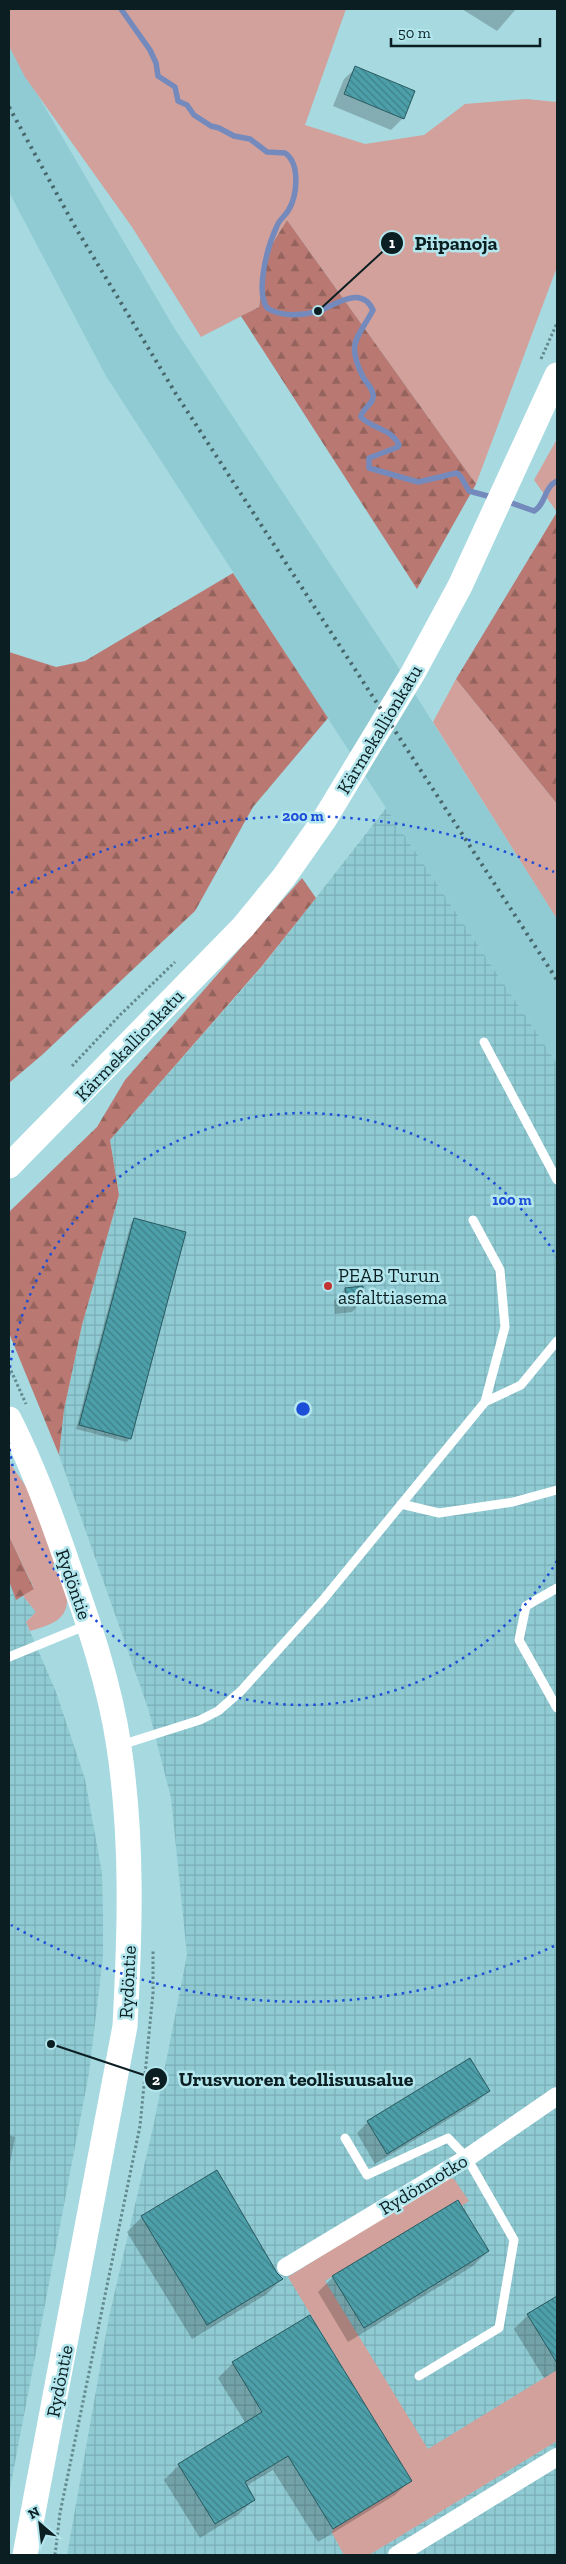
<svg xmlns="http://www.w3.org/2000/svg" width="566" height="2564" viewBox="0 0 566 2564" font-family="'Zilla Slab',serif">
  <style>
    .built { fill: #90cbd4 }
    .industrial { fill: url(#industrial-grid) }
    .grass { fill: #d2a19b }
    .forest { fill: url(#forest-firs) }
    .shadow { fill: #0003 }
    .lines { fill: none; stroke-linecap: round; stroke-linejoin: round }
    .stream { stroke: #748abc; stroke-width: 5.5 }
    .building { fill: url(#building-back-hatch); stroke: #2a5a60 }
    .path { stroke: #63898e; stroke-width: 3; stroke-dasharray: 2.5 2.5; stroke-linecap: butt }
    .lane { stroke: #fff; stroke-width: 9 }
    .street { stroke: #fff; stroke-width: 18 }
    .secondary { stroke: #fff; stroke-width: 25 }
    .rail { stroke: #47676b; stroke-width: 4; stroke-dasharray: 2.5 5; stroke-linecap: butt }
    .ring { fill: none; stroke: #1d4ed8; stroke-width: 2.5; stroke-dasharray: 2.5 5 }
    .poi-dot { fill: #c23431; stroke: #b3e6ed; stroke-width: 2 }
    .labels { text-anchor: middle; stroke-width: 5; stroke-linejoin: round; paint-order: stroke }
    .street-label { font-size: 19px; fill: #0b1f22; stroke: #b3e6ed }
    .poi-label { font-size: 19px; fill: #0b1f22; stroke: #b3e6ed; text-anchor: start }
    .centre { fill: #1d4ed8; stroke: #b3e6ed; stroke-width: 2.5 }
    .ring-label { font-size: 15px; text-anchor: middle; font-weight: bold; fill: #1d4ed8; stroke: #b3e6ed; stroke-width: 5; stroke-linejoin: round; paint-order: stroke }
    .leader { fill: none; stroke: #0b1f22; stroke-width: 2 }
    .callout-dot { fill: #0b1f22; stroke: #b3e6ed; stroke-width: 2 }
    .mark-label { font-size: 15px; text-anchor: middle; font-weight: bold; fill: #fff }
    .callout-label { font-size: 20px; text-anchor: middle; font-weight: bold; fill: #0b1f22; stroke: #b3e6ed; stroke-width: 5; stroke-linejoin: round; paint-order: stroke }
  </style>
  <defs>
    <pattern id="industrial-grid" width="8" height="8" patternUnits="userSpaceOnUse" patternTransform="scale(1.25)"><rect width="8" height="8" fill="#90cbd4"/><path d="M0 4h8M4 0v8" fill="none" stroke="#7baeb6"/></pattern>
    <pattern id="forest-firs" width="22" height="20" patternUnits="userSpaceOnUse" patternTransform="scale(1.25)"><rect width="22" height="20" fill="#b97972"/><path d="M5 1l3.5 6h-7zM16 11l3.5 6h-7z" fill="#95635d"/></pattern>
    <pattern id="building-back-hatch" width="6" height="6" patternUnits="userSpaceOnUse" patternTransform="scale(1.25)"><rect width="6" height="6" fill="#4d9fa9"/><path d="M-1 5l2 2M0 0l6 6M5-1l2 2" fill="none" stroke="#3e8189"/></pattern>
  </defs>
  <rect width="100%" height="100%" fill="#a6d9e0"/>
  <path class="built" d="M9 46 173 326 391 656 557 919V1063L386 808 106 376 9 192Z"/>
  <path class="industrial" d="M386 808 557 1063V2555H67L109 2317 154 2123 187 1955 171 1798 148 1708 59 1455 64 1410 82 1325 119 1195 110 1140 262 967Z
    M9 1581 16 1599 23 1596 36 1612 26 1622 56 1692 85 1779 102 1873 103 1915V1957L89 2073 9 2494Z"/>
  <path class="grass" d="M9 9H346L305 125 365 144 424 135 465 104 526 99 557 102V267L476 484 287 220 266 254 259 307 201 337 132 227 25 77 9 46Z
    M557 439V512L534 480Z
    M456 679 557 804V919L433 722Z
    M9 1462 29 1491 67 1598C68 1621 49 1625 30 1631L26 1622 36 1612 23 1596 34 1588 9 1536Z
    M447 2177 454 2179 469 2201 461 2206 457 2200 325 2281 428 2449 557 2370V2441L369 2555H344L332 2533 333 2529 411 2481 288 2277Z"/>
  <path class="forest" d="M287 220 476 484 417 589 241 316 259 307 266 254Z
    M557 512V804L456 679Z
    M233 573 328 718 253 807 195 911 42 1055 9 1083V652L56 667 85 661Z
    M302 878 316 898 262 966 110 1140 119 1195 82 1325 64 1410 59 1455 9 1333V1212L97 1127 125 1080Z
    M9 1536 34 1589 16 1600 9 1581Z"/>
  <path class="shadow" d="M462 9H516L497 31Z
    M356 68 403 118 391 130 333 106 344 79Z
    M134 1219 130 1438 127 1442 76 1429 131 1223Z
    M345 1289 363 1300 352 1312 335 1314 334 1301Z
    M488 2091 477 2102 375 2164 357 2133 368 2122Z
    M9 2135 15 2137 9 2169Z
    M216 2172 281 2279 267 2294 192 2339 127 2232 142 2217Z
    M488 2251 473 2266 348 2342 318 2292 333 2277Z
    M557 2297V2370L544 2378 514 2329 528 2315Z
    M310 2316 410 2481 395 2495 318 2542 273 2470 246 2486 254 2499 239 2514 200 2538 164 2480 179 2465 246 2424 218 2378 233 2363Z"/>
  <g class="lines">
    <path class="stream" d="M121 9 150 50 156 63 158 76 175 87 178 101 187 105 194 115 211 126 219 128 234 136 250 139 267 152 285 153C301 164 297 197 288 211 285 216 279 220 277 226 268 245 255 290 267 308 281 317 302 316 318 311 335 306 361 284 373 310 357 340 346 342 363 377 366 383 372 387 373 394 375 404 362 408 361 417 372 429 391 428 399 445L398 447 369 458V468L418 482 457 473 461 477 469 491 495 498
      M506 501 534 511C546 504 544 487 557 481"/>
  </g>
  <path class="building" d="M355 66 415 91 404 119 344 94Z
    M134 1218 186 1232 131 1439 79 1425Z
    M363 1286 364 1301 347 1303 345 1288Z
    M470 2058 490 2091 387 2154 367 2121Z
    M217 2170 277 2273 283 2279 207 2325 141 2216Z
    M458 2200 489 2251 364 2328 332 2276Z
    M557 2296V2363L527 2314Z
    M310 2315 412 2481 333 2529 288 2456 245 2482 255 2500 215 2524 178 2464 262 2412 232 2362Z"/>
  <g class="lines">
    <path class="path" d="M541 359 557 323
      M72 1066 120 1015 175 962
      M9 1366 26 1404
      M55 2555 60 2513 140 2126 153 1993V1949"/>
    <path class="lane" d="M484 1042 557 1180
      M485 1402 521 1385 557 1341
      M401 1504 439 1513 513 1502 557 1490
      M557 1588 526 1606 519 1640 557 1708
      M9 1657 87 1625
      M121 1745 200 1720 218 1711 241 1691 322 1601 485 1402 505 1327 500 1270 473 1220
      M345 2138 367 2175 448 2138 467 2158 514 2240 499 2328 419 2376"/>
    <path class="street" d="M286 2267 467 2158 557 2096
      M397 2555 557 2457"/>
    <path class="secondary" d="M9 1166 243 927 284 877 324 820 413 673 460 586 557 375
      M9 1419C33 1466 51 1515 68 1565 89 1624 110 1685 119 1747 133 1840 130 1932 125 2026L25 2555"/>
    <path class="rail" d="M9 107 74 225 176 394 557 980"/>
  </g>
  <g class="ring">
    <path d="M557 1561A296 296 0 0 1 9 1443M9 1375A296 296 0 0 1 557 1257"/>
    <path d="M554 1946A593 593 0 0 1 11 1925M11 893A593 593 0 0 1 554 872"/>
  </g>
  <circle class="poi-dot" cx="328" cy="1286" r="5"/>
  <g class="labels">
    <g class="street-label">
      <text transform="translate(379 729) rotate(-59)" y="7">Kärmekallionkatu</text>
      <text transform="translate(129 1045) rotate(-46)" y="7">Kärmekallionkatu</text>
      <text transform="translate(74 1584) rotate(71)" y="7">Rydöntie</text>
      <text transform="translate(127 1982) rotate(-87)" y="7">Rydöntie</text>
      <text transform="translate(423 2184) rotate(-31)" y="7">Rydönnotko</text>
      <text transform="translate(59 2381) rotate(-79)" y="7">Rydöntie</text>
    </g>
    <g class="poi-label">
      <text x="338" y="1282">PEAB Turun<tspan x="338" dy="22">asfalttiasema</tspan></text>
    </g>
  </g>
  <circle cx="303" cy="1409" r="8" class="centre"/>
  <g class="ring-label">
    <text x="303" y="821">200 m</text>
    <text x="512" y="1205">100 m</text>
  </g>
  <path class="leader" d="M318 311L392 243M51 2044L156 2079"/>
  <g class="callout-dot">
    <circle cx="318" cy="311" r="5"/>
    <circle cx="51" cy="2044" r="5"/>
    <circle cx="392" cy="243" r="12"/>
    <circle cx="156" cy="2079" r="12"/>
  </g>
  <g class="mark-label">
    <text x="392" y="248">1</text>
    <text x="156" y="2085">2</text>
  </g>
  <g class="callout-label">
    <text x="456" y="250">Piipanoja</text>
    <text x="296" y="2086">Urusvuoren teollisuusalue</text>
  </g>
  <rect width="566" height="2564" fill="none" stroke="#0b1f22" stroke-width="20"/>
  <g transform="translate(40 2524) rotate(332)" stroke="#b3e6ed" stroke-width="4" paint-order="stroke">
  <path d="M0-4L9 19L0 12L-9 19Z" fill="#0b1f22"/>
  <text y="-8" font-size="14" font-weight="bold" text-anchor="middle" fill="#0b1f22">N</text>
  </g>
  <path d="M391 38v8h149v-8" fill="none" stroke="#0b1f22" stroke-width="2.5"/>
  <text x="398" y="38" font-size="15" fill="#0b1f22" stroke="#b3e6ed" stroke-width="4" paint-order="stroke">50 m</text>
</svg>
